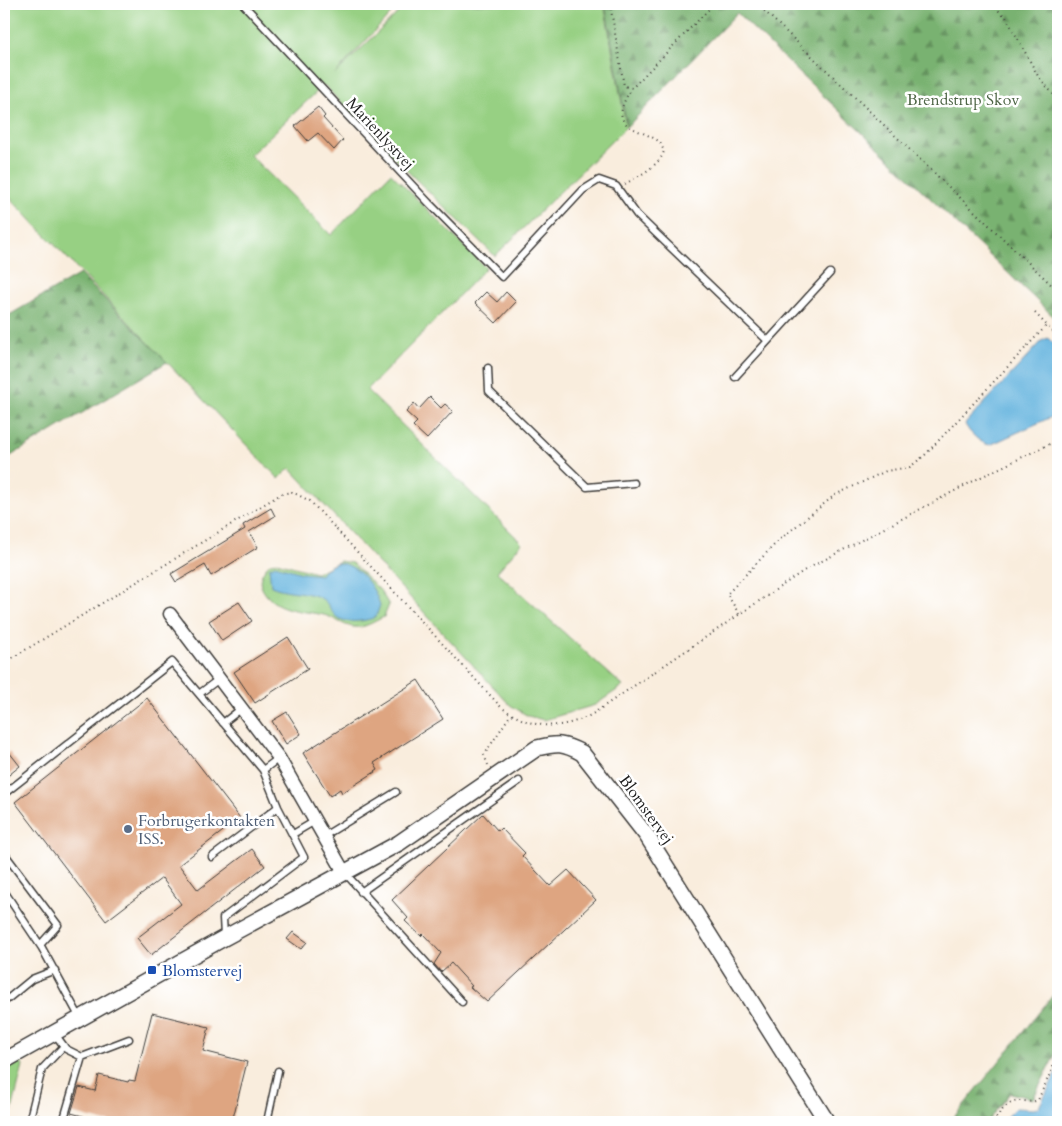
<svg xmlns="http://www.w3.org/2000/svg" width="1062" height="1126" viewBox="0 0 1062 1126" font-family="Cardo,serif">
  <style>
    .green { fill: #97d083; stroke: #5a7650 }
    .forest { fill: url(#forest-firs); stroke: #4a6746 }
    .water { fill: #64b3de; stroke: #40687d }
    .building { fill: #dea581 }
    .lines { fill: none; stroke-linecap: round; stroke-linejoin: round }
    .service-casing { stroke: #3d3b39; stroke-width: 9 }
    .minor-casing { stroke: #3d3b39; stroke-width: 15 }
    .tertiary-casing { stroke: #3d3b39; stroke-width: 18 }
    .path { stroke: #3d3b39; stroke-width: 2; stroke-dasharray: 1 4; stroke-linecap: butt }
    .service { stroke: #fff; stroke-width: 6 }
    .minor { stroke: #fff; stroke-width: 12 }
    .tertiary { stroke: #fff; stroke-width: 15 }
    .service-dot { fill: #5c6f8a; stroke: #fff; stroke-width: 2 }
    .transit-dot { fill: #1a4fb4; stroke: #fff; stroke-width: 2 }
    .labels { text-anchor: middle; stroke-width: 5; stroke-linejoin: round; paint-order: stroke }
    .park-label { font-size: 16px; fill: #4d6445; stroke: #fff }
    .street-label { font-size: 16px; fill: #1c1c1c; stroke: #fff }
    .service-label { font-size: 16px; fill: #4e5e75; stroke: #fff; text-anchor: start }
    .transit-label { font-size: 16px; fill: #164399; stroke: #fff; text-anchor: start }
  </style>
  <defs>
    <pattern id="forest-firs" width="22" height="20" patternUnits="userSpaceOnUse" patternTransform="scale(1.25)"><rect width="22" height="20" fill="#79b271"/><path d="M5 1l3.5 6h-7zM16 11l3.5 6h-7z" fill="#62905c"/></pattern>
  </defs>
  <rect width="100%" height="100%" fill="#fff"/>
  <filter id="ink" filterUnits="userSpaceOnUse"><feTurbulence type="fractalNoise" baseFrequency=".02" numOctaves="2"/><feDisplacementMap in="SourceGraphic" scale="10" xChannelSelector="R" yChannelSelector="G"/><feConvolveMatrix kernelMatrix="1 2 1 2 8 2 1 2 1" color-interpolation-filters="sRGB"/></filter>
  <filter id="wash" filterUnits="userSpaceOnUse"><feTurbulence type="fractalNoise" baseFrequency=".0096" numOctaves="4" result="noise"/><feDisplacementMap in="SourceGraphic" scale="20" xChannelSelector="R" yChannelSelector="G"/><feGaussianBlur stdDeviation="1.12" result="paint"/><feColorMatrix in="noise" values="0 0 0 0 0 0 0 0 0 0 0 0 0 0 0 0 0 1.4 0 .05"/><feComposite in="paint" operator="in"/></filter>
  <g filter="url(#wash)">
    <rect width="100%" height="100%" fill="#f9eddd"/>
    <path class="green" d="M4 4H400L335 74 407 4H604L626 127 495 256 400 164 324 85 250 155 331 235 391 173 486 268 367 390 522 543 497 572 623 686 595 705 544 720 528 716 510 705 290 468 279 479 4 192Z
      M340 561 352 563 380 590 389 605 384 617C377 620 368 626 360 627 346 629 336 618 324 615 301 610 272 612 261 586 258 578 264 569 270 563L277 562 316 573Z
      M20 1061 23 1066 9 1122H4V1071Z"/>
    <path class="forest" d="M605 4H1058V321L737 13 627 127Z
      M80 274 167 362 4 460V318Z
      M1058 989V1049L1033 1099 1010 1093 987 1122H950Z"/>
    <path class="water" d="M1048 338 1058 348V414L990 445C981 444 969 433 965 424L1043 340Z
      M336 563C357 562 375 587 380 605L376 617C367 621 348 624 338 618 328 611 331 600 313 595 299 591 285 592 271 586L269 568 275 565 302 573 321 575 325 569Z
      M1058 1069V1122H1001L1015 1108 1034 1109 1039 1107Z"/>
    <g id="blocks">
      <path class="building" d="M318 107 325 116 323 118 343 140 334 150 318 133 308 141 295 126Z
        M486 292 497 302 506 292 516 302 496 323 475 303Z
        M430 397 441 408 445 404 453 411 427 439 413 426 417 422 406 412 414 403 419 409Z
        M271 508 275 516 249 532 258 547 211 576 205 565 176 582 171 574 245 529 243 525Z
        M239 602 252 621 222 641 209 621Z
        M288 637 308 669 255 703 234 672Z
        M418 680 443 719 374 763 378 770 342 793 340 789 330 796 303 753Z
        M147 698 240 818 179 865 198 890 252 849 265 866 151 955 137 938 181 904 162 878 106 921 15 802Z
        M287 712 301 734 286 744 272 721Z
        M9 752 20 766 4 779V756Z
        M483 814 498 831 501 828 525 853 522 856 550 886 568 870 596 900 487 1002 470 987 472 986 451 963 441 972 434 964 441 953 423 934 421 936 405 921 408 918 392 900Z
        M293 932 307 942 301 949 287 939Z
        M152 1013 209 1027 203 1051 247 1062 232 1122H106L71 1113 79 1087 95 1091 99 1075 128 1082 129 1080 135 1081Z"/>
    </g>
  </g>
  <g filter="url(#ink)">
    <use href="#blocks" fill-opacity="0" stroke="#3d3b39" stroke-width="1"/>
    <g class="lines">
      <g class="service-casing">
        <path id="service" d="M243 4 429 203 502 277 583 190 599 180 616 186 637 215 768 341
          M488 368 489 391 587 487 634 483
          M735 377 830 273
          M199 694 219 679
          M223 723 242 708
          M263 770 279 758
          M4 794 172 662 263 770 278 807 304 857 223 918 224 936
          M293 834 315 821
          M324 836 396 792
          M4 853 58 925 40 945
          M212 857 278 807
          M345 873 462 1002
          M4 891 42 948 80 1018
          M361 892 519 781
          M4 1002 32 979 55 970
          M55 1034 66 1049 82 1057 129 1039
          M29 1122 42 1069 63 1047
          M63 1122 82 1057
          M267 1122 278 1071"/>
      </g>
      <g class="minor-casing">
        <path id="minor" d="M170 614 279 758 344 872"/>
      </g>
      <g class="tertiary-casing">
        <path id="tertiary" d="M4 1061 224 938 399 843 537 748C558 743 563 743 582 753L647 836 827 1122"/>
      </g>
      <path class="path" d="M610 4 624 86 632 88 714 4
        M757 4 1058 291
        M991 4 1006 17 1038 76 1058 100
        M625 184C638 176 660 166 664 151L660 142C635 125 606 130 631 89
        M1035 313 1058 337
        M739 614 727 594 779 540 835 495 886 471 910 467 925 455 1047 325
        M4 663 281 494 292 492 310 501 501 707C531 729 558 731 591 715L805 570 981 477 1058 440
        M488 765 484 755 511 714
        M38 1115 56 1120
        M993 1122C1001 1112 1007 1100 1022 1101 1028 1101 1031 1103 1038 1100L1058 1056"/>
      <use href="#service" class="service"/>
      <use href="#minor" class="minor"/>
      <use href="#tertiary" class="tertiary"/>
    </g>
  </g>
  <circle class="service-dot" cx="128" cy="829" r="5"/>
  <rect class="transit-dot" x="147" y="965" width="10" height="10" rx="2.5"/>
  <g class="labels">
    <g class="park-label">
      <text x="963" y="105">Brendstrup Skov</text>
    </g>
    <g class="street-label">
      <text transform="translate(381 133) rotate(47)" y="6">Marienlystvej</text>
      <text transform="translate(647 809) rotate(54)" y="6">Blomstervej</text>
    </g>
    <g class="service-label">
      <text x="138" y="826">Forbrugerkontakten<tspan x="138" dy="18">ISS.</tspan></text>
    </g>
    <g class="transit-label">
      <text x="162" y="976">Blomstervej</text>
    </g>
  </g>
  <rect width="1062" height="1126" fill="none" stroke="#fff" stroke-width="20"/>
</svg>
